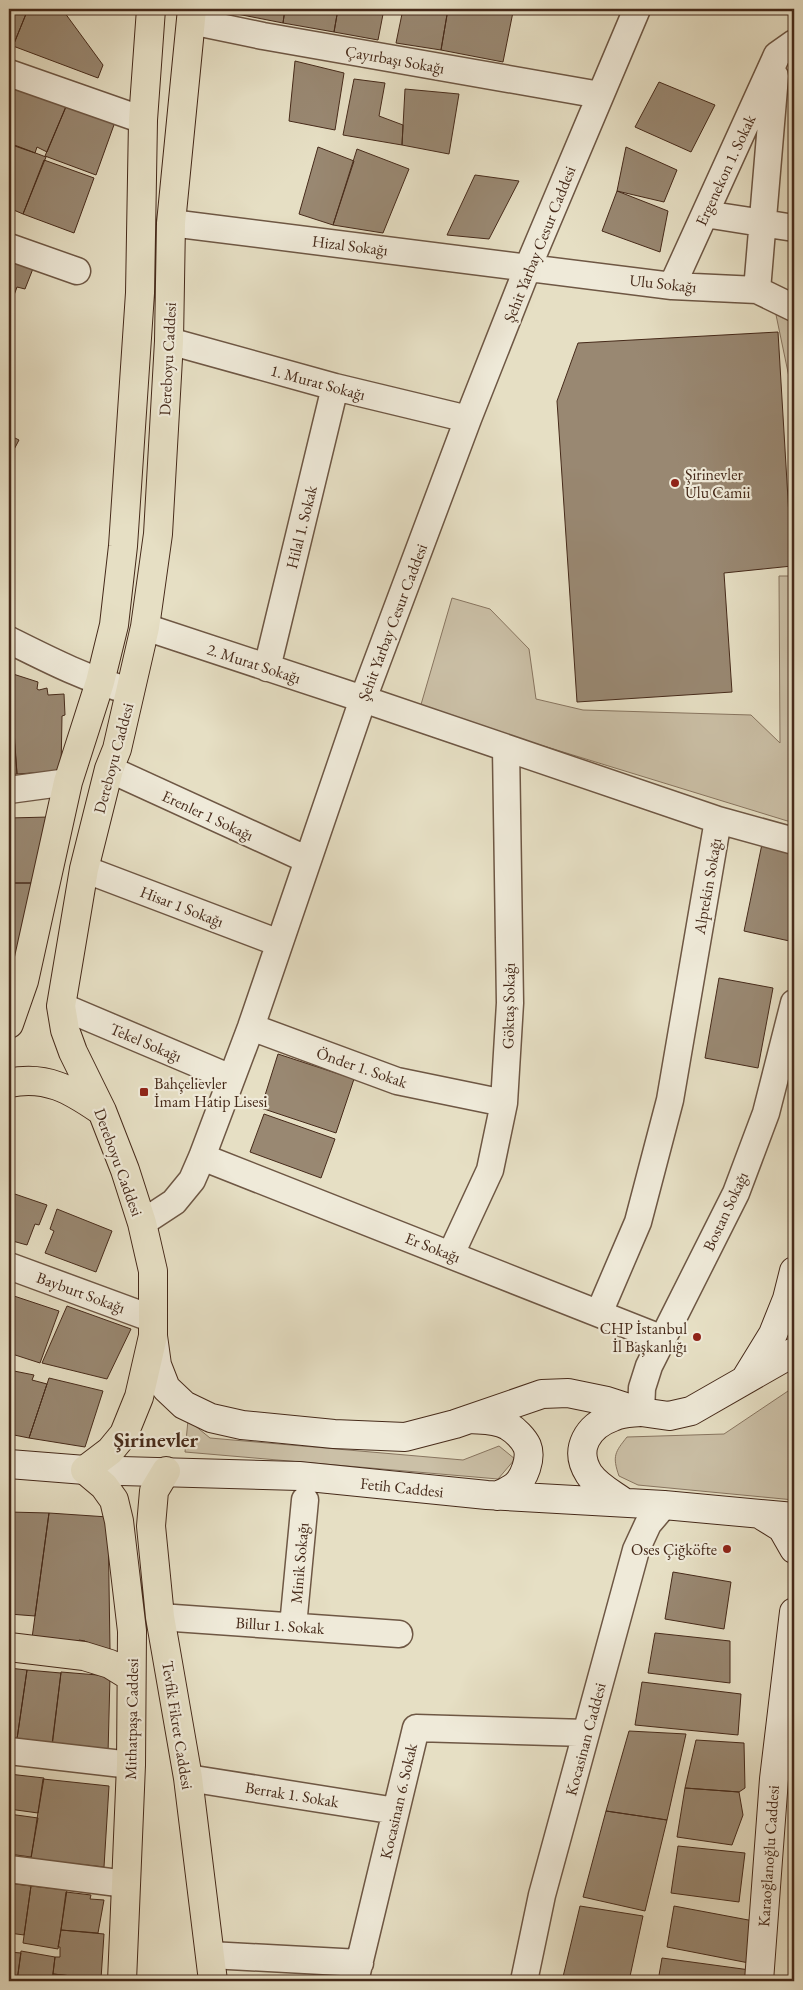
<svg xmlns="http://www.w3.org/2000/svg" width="803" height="1990" viewBox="0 0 803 1990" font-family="'EB Garamond',serif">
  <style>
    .green { fill: #cbc0a7; stroke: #887560 }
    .building { fill: #998872; stroke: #462a1a }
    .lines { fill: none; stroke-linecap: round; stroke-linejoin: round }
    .street-casing { stroke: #6e5744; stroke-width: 29 }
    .secondary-casing { stroke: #462a1a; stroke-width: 30 }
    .primary-casing { stroke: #462a1a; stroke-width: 30 }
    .street { stroke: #efead9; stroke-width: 26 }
    .secondary { stroke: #efead9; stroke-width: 28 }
    .primary { stroke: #e6dfc4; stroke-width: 28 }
    .poi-dot { fill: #8f2418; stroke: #efead9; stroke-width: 2 }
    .labels { text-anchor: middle; stroke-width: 4.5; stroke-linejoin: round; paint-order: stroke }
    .street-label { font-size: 16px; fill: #462a1a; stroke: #efead9 }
    .poi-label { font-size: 16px; fill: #462a1a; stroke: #efead9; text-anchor: start }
    .district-label { font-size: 21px; font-weight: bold; fill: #462a1a; stroke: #efead9 }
  </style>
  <rect width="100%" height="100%" fill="#e6dfc4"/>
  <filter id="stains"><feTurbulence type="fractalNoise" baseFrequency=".004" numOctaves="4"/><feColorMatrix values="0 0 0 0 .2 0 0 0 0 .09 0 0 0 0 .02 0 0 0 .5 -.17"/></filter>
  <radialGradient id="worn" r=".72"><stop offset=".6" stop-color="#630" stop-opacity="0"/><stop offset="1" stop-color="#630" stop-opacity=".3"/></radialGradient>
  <path class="green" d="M775 310 794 317V401Z
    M779 576H794V823L420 708 452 598 490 609 529 649 536 699 583 710 751 715 780 743Z
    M794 1387V1500L638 1485 619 1476C612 1456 615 1452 627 1437L724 1434Z
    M188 1420 210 1438 463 1460 499 1446 515 1459 498 1479 185 1452Z"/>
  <path class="building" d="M9 9H28L13 46 9 44Z
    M28 9H62L103 65 98 78 13 46Z
    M233 9H285L283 23 232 13Z
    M285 9H338L334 32 283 23Z
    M338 9H384L378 40 334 32Z
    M403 9H448L441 50 396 43Z
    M448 9H495L513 12 503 62 441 50Z
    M295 61 344 73 335 130 289 121Z
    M354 79 385 83 379 116 403 125 402 145 343 135Z
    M659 82 715 105 691 152 635 127Z
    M9 86 68 102 47 152 37 147 35 153 9 144Z
    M405 89 459 94 449 154 402 145Z
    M67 104 115 122 96 175 45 156Z
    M9 143 46 157 23 214 9 208Z
    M318 147 354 161 333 225 299 214Z
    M626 147 677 170 664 202 617 191Z
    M357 149 409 169 383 233 333 225Z
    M44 160 94 178 74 233 23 214Z
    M475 175 519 181 489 239 447 235Z
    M617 191 668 211 660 252 602 231Z
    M9 250 36 261 25 289 17 287 9 309Z
    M778 332 792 566 724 573 732 692 577 702 557 401 578 343Z
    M9 435 19 440 9 459Z
    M10 673 38 682 37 689 39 690 47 688 48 695 64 694 65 715 62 716 61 771 17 774Z
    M9 682H10L13 719 9 720Z
    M14 737 17 774 9 775V738Z
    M49 817 36 883H9V818Z
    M762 844 794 851V942L744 931Z
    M9 883H36L21 973 9 971Z
    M719 978 773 988 758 1068 705 1058Z
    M278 1054 354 1079 336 1133 261 1108Z
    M264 1114 335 1139 321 1178 250 1152Z
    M9 1192 47 1205 39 1225 35 1224 27 1245 9 1240Z
    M57 1209 112 1231 96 1272 45 1253 54 1231 50 1229Z
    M11 1295 59 1311 40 1363 9 1353V1303Z
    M67 1306 131 1329 107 1379 42 1363Z
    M9 1370 34 1375 32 1380 47 1384 29 1438 9 1434Z
    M49 1378 103 1391 85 1447 29 1438Z
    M9 1512 49 1513 35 1616 9 1614Z
    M49 1513 108 1517 110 1649 84 1646 85 1641 79 1640 78 1645 32 1638Z
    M673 1572 731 1582 724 1629 665 1619Z
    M655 1633 730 1641V1683L648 1673Z
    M9 1668 27 1670 17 1739 9 1738Z
    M27 1670 61 1673 52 1744 17 1739Z
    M61 1672 110 1676 108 1754 52 1747Z
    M642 1682 741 1694 738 1735 635 1725Z
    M629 1731 686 1734 667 1820 606 1811Z
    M696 1740 744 1743 745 1788 739 1792 685 1788Z
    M9 1774 44 1778 38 1813 9 1809Z
    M43 1779 109 1786 104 1867 31 1859Z
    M685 1788 739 1792 743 1815 732 1845 677 1837Z
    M606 1811 667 1820 645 1911 583 1897Z
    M9 1814 38 1818 31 1857 9 1854Z
    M678 1846 745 1853 739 1902 671 1893Z
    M9 1883 31 1886 24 1935 9 1933Z
    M31 1886 67 1890 58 1949 23 1943Z
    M66 1892 91 1895 90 1899 104 1900 98 1933 61 1930Z
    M580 1906 643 1916 629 1981H562Z
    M674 1906 759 1922 754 1964 667 1947Z
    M61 1930 104 1934 101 1979 53 1974 55 1957H60V1947H58Z
    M21 1951 55 1957 52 1981H17Z
    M9 1952 21 1953 17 1981H9Z
    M662 1958 750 1970 748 1981H658Z
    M53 1974 101 1979V1981H53Z"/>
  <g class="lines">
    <g class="street-casing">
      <path id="street" d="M191 21 263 36 600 95
        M9 73 143 120
        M705 214 794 228
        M171 223 672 286 757 290 794 308
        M9 247 77 271
        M672 286 777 55 794 43
        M757 290 775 76
        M169 341 335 387 468 419
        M145 627 363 699 718 820 670 1100 638 1222 599 1313
        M9 640C49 660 86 679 130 691
        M267 668 335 387
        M109 769 308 860
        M9 790 68 782
        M718 820 794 841
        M84 869 279 943
        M61 1006 231 1078
        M251 1027 397 1081 504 1103
        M202 1157 663 1339
        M142 1223 174 1202 192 1180 202 1157 251 1027 363 699 468 419 528 267 637 9
        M451 1254 490 1170 504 1103 510 1003 506 748
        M9 1266 153 1319
        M641 1412 642 1388 649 1366 736 1193 766 1113 794 1003
        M160 1617 399 1634
        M293 1626 305 1500
        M9 1751 131 1765
        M188 1778 396 1811
        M9 1869 126 1884
        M210 1955 360 1963
        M355 1981 416 1728 586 1733
        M524 1981 542 1895 636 1550 648 1524 664 1505"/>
    </g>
    <g class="secondary-casing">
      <path id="secondary" d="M153 1336 157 1365 166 1388 184 1405 211 1418 242 1425 334 1434 405 1437 455 1424 542 1394 568 1393 607 1401 641 1412 669 1416 691 1411 794 1352
        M746 1378 773 1334 787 1299 794 1271
        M470 1419C483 1420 497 1419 508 1426 515 1430 524 1439 527 1446 532 1458 524 1479 515 1486 510 1490 503 1493 497 1496
        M9 1464 85 1470 299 1476 487 1495 664 1505 794 1517
        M625 1503C613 1494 598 1487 589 1474 573 1449 588 1426 613 1417 621 1413 631 1413 639 1412
        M761 1515 782 1528 794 1549
        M759 1981 774 1779 794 1612"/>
    </g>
    <g class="primary-casing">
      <path id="primary" d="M9 1024 24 981 68 782 100 682 114 625 123 546 140 293 143 120 151 9
        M9 1083C46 1075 71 1090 100 1110
        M166 1471 154 1491 151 1526 160 1617 188 1778 213 1981
        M9 1647 84 1656 110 1664 131 1677
        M122 1981 131 1765 132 1631 119 1521 114 1500 104 1486 85 1470 110 1451 124 1434 139 1397 153 1336V1271L142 1223 125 1170 102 1111 73 1052 65 1030 61 1006 84 869 109 769 117 749 145 627 158 534 169 341 171 223 192 9"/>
    </g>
    <use href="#street" class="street"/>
    <use href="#secondary" class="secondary"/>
    <use href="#primary" class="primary"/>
  </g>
  <g class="poi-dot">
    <circle cx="675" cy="483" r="5"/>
    <rect x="139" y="1087" width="10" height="10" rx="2.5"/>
    <circle cx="697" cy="1337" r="5"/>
    <circle cx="727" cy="1549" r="5"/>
  </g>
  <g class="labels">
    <g class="street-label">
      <text transform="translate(395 59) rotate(10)" y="6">Çayırbaşı Sokağı</text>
      <text transform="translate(725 170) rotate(-65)" y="6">Ergenekon 1. Sokak</text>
      <text transform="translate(539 244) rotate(-68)" y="6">Şehit Yarbay Cesur Caddesi</text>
      <text transform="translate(350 245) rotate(7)" y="6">Hizal Sokağı</text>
      <text transform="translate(663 283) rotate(6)" y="6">Ulu Sokağı</text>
      <text transform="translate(167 359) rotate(-87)" y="6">Dereboyu Caddesi</text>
      <text transform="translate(318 382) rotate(15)" y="6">1. Murat Sokağı</text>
      <text transform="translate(301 527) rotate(-76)" y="6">Hilal 1. Sokak</text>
      <text transform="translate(392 622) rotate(-69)" y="6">Şehit Yarbay Cesur Caddesi</text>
      <text transform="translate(254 663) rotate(18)" y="6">2. Murat Sokağı</text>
      <text transform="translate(113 758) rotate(-75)" y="6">Dereboyu Caddesi</text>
      <text transform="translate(208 815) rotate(25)" y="6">Erenler 1 Sokağı</text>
      <text transform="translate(707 886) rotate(-80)" y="6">Alptekin Sokağı</text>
      <text transform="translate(182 906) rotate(21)" y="6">Hisar 1 Sokağı</text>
      <text transform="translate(508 1006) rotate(-89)" y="6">Göktaş Sokağı</text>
      <text transform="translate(146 1042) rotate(23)" y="6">Tekel Sokağı</text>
      <text transform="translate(362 1067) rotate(19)" y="6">Önder 1. Sokak</text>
      <text transform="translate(119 1162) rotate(70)" y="6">Dereboyu Caddesi</text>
      <text transform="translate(725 1211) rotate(-65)" y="6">Bostan Sokağı</text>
      <text transform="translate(433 1247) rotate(21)" y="6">Er Sokağı</text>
      <text transform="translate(81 1292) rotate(20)" y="6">Bayburt Sokağı</text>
      <text transform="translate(402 1487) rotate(6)" y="6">Fetih Caddesi</text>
      <text transform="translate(299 1563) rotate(-85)" y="6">Minik Sokağı</text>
      <text transform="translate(280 1625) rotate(4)" y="6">Billur 1. Sokak</text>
      <text transform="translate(131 1719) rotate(-89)" y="6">Mithatpaşa Caddesi</text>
      <text transform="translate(178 1725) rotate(81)" y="6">Tevfik Fikret Caddesi</text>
      <text transform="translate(585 1739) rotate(-75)" y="6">Kocasinan Caddesi</text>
      <text transform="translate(292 1794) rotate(9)" y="6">Berrak 1. Sokak</text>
      <text transform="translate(398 1801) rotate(-77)" y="6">Kocasinan 6. Sokak</text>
      <text transform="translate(768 1856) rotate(-86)" y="6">Karaoğlanoğlu Caddesi</text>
    </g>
    <g class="poi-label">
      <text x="685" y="480">Şirinevler<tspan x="685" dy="18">Ulu Camii</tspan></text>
      <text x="154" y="1089">Bahçelievler<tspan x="154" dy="18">İmam Hatip Lisesi</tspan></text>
      <text x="687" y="1334" text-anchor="end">CHP İstanbul<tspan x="687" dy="18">İl Başkanlığı</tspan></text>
      <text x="717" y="1555" text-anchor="end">Oses Çiğköfte</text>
    </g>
    <g class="district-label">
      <text x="156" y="1447">Şirinevler</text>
    </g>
  </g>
  <rect width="803" height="1990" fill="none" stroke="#e6dfc4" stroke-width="30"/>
  <rect x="10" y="10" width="783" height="1970" fill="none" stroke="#462a1a" stroke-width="2.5"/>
  <rect x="15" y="15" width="773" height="1960" fill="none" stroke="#462a1a"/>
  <rect width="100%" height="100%" filter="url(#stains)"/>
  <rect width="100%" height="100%" fill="url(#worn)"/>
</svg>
